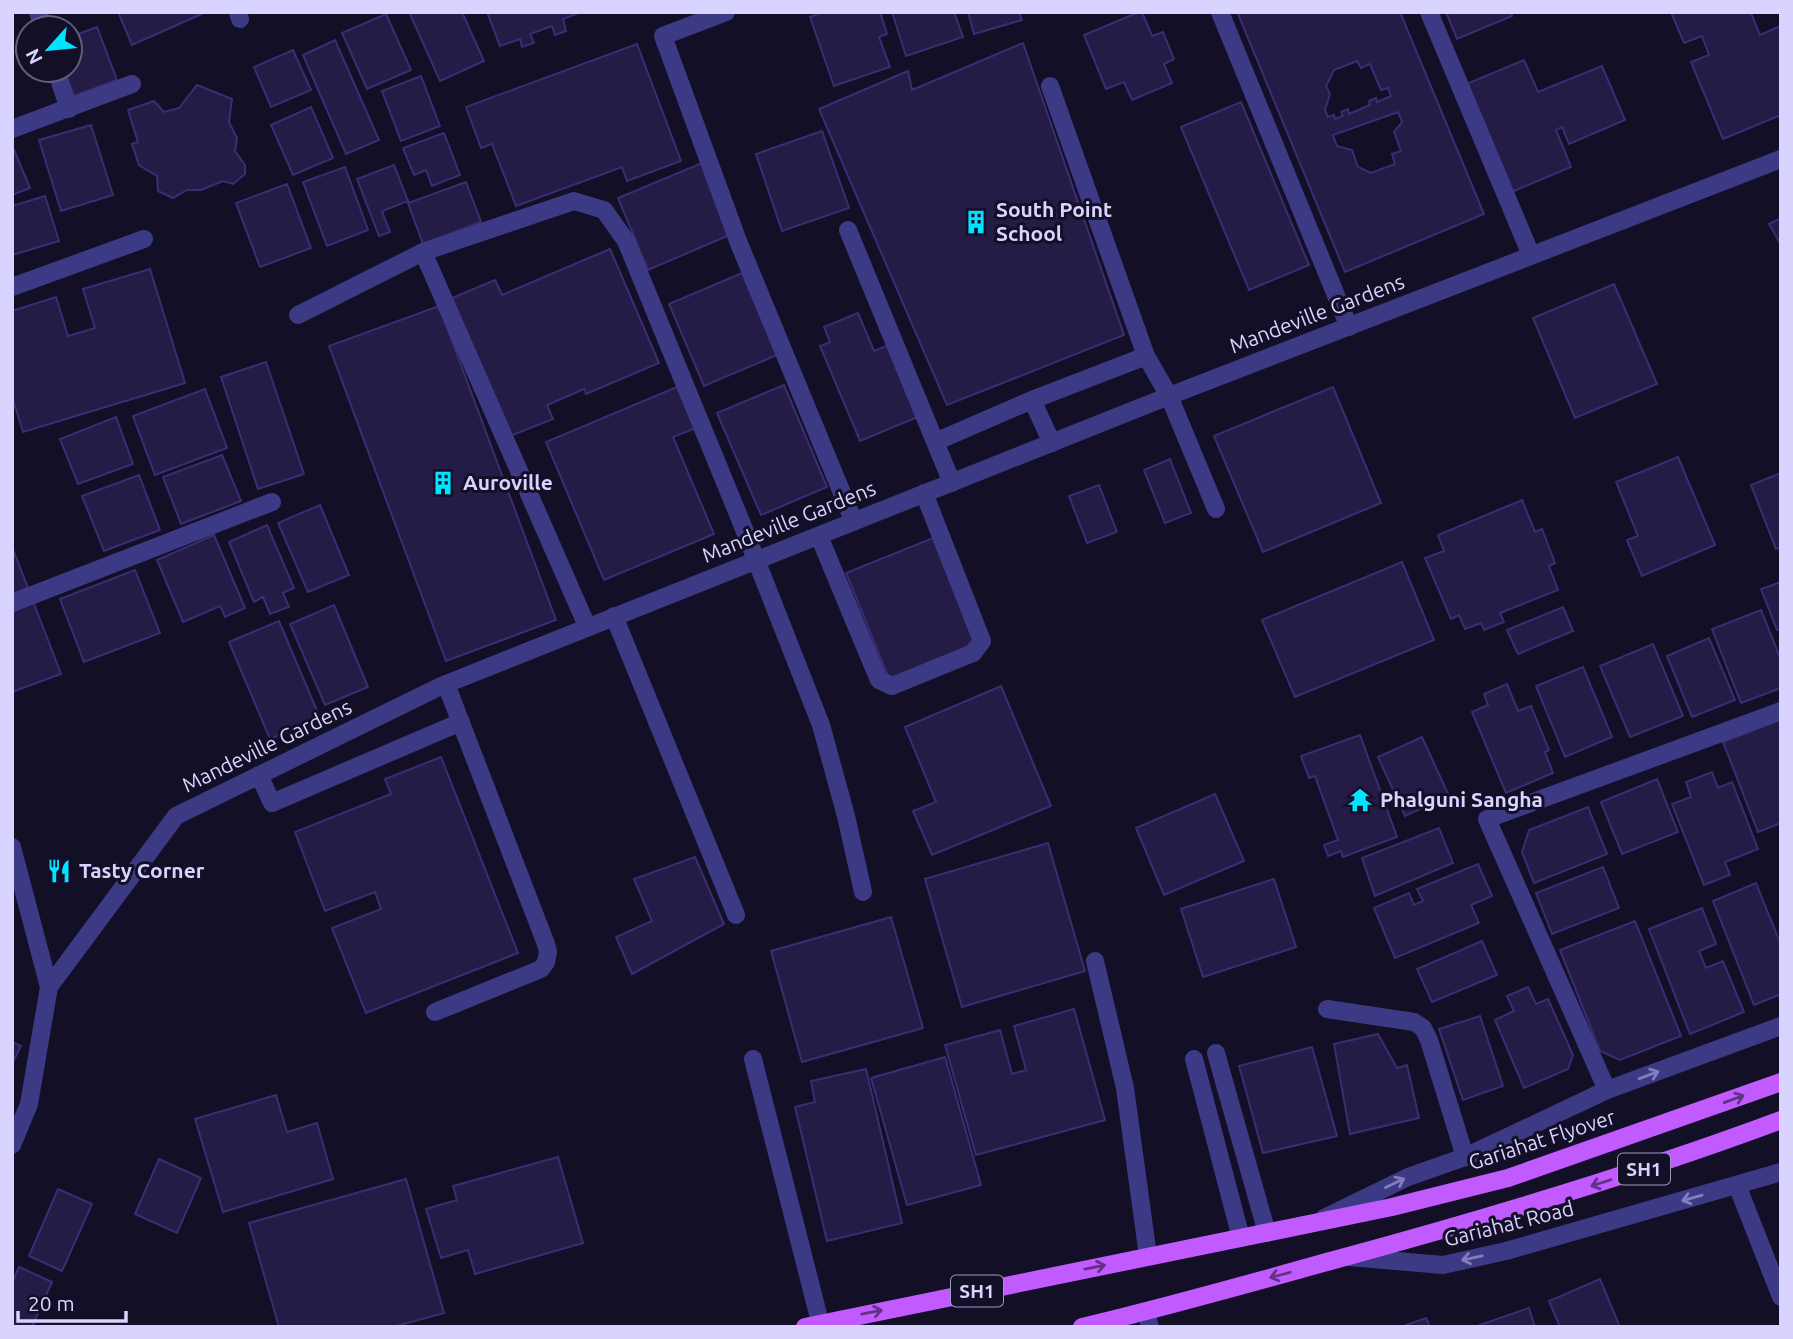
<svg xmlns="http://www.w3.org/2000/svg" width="1793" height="1339" viewBox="0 0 1793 1339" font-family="Ubuntu,sans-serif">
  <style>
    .building { fill: #241b47; stroke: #3b2d73; stroke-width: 2; fill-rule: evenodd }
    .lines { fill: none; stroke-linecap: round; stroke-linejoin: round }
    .service { stroke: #3d3a85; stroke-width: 18 }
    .minor { stroke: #3d3a85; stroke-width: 18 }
    .primary { stroke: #c25bff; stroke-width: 18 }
    .oneway { stroke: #837fbc }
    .oneway2 { stroke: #623188 }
    .labels { text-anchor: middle; stroke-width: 6; stroke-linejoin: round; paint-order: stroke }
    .shield { fill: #130f26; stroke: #9e99be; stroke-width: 2 }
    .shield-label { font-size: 19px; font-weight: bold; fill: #d9d4ff }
    .poi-label { font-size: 21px; font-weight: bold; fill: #d9d4ff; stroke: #130f26; text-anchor: start }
    .street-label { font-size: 21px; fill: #d9d4ff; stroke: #130f26 }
  </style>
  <rect width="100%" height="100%" fill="#130f26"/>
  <path class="building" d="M118 12H201L202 14 132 45Z
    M409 12H462L484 61 440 81Z
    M487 12H581L563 19 566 31 555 35 552 26 530 34 534 43 522 47 520 39 500 46Z
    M823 12H880L887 34 879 37 890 67 834 86 810 17Z
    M892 12H954L963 37 906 56Z
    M968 12H1019L1022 20 974 34Z
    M1139 12H1142L1152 36 1163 32 1174 59 1164 64 1172 83 1132 100 1124 82 1106 89 1084 35Z
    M1243 12H1400L1484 214 1345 272 1238 14ZM1357 61 1361 68 1370 64 1381 90 1388 88 1391 96 1377 102 1376 98 1369 101 1370 105 1349 114 1348 109 1341 112 1343 116 1335 119 1334 115 1328 117 1325 110 1330 94 1326 86 1334 70ZM1398 112 1402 122 1394 132 1401 151 1392 154 1395 164 1371 173 1358 167 1352 150 1337 146 1333 135Z
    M1446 12H1511L1512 16 1457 39Z
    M1671 12H1753L1751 13 1760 35 1781 26V115L1723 139 1691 62 1709 55 1702 36 1684 43Z
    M386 14 411 70 367 89 342 33Z
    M97 27 117 80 74 96 64 70H70V37Z
    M335 40 379 140 346 154 303 55Z
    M1023 43 1124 335 947 405 819 109 908 71 912 90Z
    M637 44 681 161 627 181 622 167 516 206 492 144 481 148 466 107Z
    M293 50 311 90 271 107 254 67Z
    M1524 60 1538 92 1602 66 1625 120 1569 144 1562 127 1556 130 1571 167 1509 193 1464 85Z
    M421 76 440 126 401 141 382 91Z
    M197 85 232 99 229 122 237 138 235 151 245 165V174L233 184 223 181 201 190H187L173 198 158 191 157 176 139 165 132 144 138 142 128 110 154 101 164 112 179 108Z
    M1241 102 1309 265 1249 290 1181 127Z
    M311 107 333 158 293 175 271 125Z
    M91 125 113 195 61 211 39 140Z
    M822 131 849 208 782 231 756 154Z
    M444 133 460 175 432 186 426 170 414 175 403 148Z
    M12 145 30 188 12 195Z
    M702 163 732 234 648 270 618 198Z
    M394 165 408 201 382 211 390 232 379 236 357 179Z
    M345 167 368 230 327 246 303 182Z
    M466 182 481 222 423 244 408 203Z
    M287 184 311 248 260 267 236 203Z
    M45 196 59 241 12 255V206Z
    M1781 218V245L1769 224Z
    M610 249 659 363 586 394 584 389 547 405 553 419 510 436 452 298 495 280 502 295Z
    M150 269 185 383 23 432 12 396V311L56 297 68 336 95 328 83 289Z
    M742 273 777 355 704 386 669 304Z
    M1614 284 1657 384 1575 418 1533 318Z
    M439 306 556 620 446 661 329 346Z
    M858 313 874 351 889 345 920 416 860 441 820 346 830 342 824 327Z
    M266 362 304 474 258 489 221 377Z
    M784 385 827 487 761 515 717 413Z
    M679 386 696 428 673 437 714 534 604 580 546 442Z
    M1333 387 1381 503 1263 552 1214 436Z
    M205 389 227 448 155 475 133 416Z
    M116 417 133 464 78 484 60 439Z
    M222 455 241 501 181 524 163 477Z
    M1678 457 1715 545 1642 576 1627 540 1638 536 1616 482Z
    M1170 459 1191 513 1165 523 1144 470Z
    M1781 473V547L1776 549 1751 485Z
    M139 475 160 530 104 551 82 496Z
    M1099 485 1117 532 1087 543 1069 496Z
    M1522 500 1535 532 1542 529 1555 563 1549 566 1558 590 1500 613 1504 622 1484 630 1481 623 1465 629 1459 615 1451 619 1425 558 1444 551 1438 535Z
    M320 505 349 575 308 592 278 523Z
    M267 525 294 588 283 593 289 607 270 614 263 597 254 602 229 542Z
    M214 535 245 608 225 617 220 606 183 622 157 560Z
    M933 538 975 644 890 681 846 573Z
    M12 547 28 588 12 594Z
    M1402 562 1434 640 1295 697 1262 620Z
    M135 570 160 633 84 662 60 599Z
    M1781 582V629L1777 630 1761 589Z
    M33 601 61 674 12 692V609Z
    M334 605 368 687 325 705 290 624Z
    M1563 607 1573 631 1518 654 1507 630Z
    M1761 610 1781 660V688L1741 703 1712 629Z
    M279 621 320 718 270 739 229 642Z
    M1709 638 1735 700 1692 717 1667 656Z
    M1653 644 1683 716 1630 737 1600 666Z
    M1583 667 1612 737 1565 757 1536 686Z
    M1507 684 1518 711 1531 706 1549 750 1545 752 1553 773 1506 793 1472 712 1488 705 1484 694Z
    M1001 686 1051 806 932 855 913 811 936 802 905 727Z
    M1779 720 1781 725V823L1758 832 1723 742Z
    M1360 735 1397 837 1343 857 1341 851 1328 856 1324 845 1338 840 1315 776 1309 778 1301 756Z
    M1422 737 1449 796 1405 816 1378 757Z
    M441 757 518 953 366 1013 332 928 381 909 375 892 325 911 295 832 391 794 385 779Z
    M1712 772 1718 788 1732 782 1758 849 1725 862 1730 875 1704 885 1672 804 1691 797 1686 782Z
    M1657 779 1678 832 1622 854 1601 802Z
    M1215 794 1244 861 1164 895 1136 828Z
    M1588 807 1607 854 1534 883 1522 852 1529 830Z
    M1439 828 1453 863 1375 896 1362 858Z
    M1048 843 1085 971 962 1007 925 879Z
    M695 857 724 924 632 974 616 937 652 921 634 879Z
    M1478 864 1492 896 1471 905 1479 923 1395 958 1374 908 1409 893 1414 905 1423 901 1417 889Z
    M1603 867 1619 908 1552 934 1536 893Z
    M1274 879 1296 947 1203 977 1181 909Z
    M1756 883 1781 945V994L1754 1005 1713 901Z
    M1702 908 1716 944 1699 951 1706 968 1723 961 1744 1012 1690 1034 1649 929Z
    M891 917 923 1028 802 1062 771 951Z
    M1635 921 1681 1036 1620 1060 1600 1051 1560 950Z
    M1482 941 1497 975 1432 1002 1417 969Z
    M1528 987 1536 1004 1548 999 1573 1055 1568 1069 1524 1088 1495 1020 1514 1011 1507 996Z
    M1074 1009 1105 1120 976 1155 945 1045 1000 1030 1012 1074 1026 1070 1014 1026Z
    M1480 1016 1503 1086 1463 1100 1439 1029Z
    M1378 1034 1397 1068 1407 1065 1419 1118 1350 1134 1334 1044Z
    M12 1042 21 1046 12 1064Z
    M1312 1047 1337 1136 1263 1153 1239 1066Z
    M945 1057 981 1185 907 1205 871 1078Z
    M866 1069 902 1223 827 1241 795 1107 815 1102 811 1081Z
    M276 1095 287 1132 317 1123 333 1179 223 1212 195 1119Z
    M558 1157 583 1243 475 1274 468 1250 441 1258 426 1209 457 1200 453 1186Z
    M159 1159 201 1178 177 1233 135 1214Z
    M406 1179 444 1313 393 1327H279L249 1223Z
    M58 1189 92 1204 62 1271 29 1256Z
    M19 1267 52 1282 32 1327H12V1283Z
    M1600 1279 1620 1327H1560L1549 1301Z
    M1529 1308 1535 1327H1474Z
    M1426 1318 1430 1327H1401Z"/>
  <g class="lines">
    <path class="service" d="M1220 12 1349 327
      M1429 12 1531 255
      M848 230 952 483
      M423 252 587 626
      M298 315 423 252 574 201 604 210 626 241 742 524 821 725 846 816 863 892
      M1146 356 1169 396
      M1032 400 1052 443
      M935 442 1032 400 1146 356 1050 86
      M614 616 736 915
      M1095 961 1125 1088 1148 1256
      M1327 1009 1414 1022 1423 1028 1429 1040 1465 1157
      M1216 1053 1267 1233
      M753 1059 820 1322
      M1194 1059 1241 1238"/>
    <path class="minor" d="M38 12 43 28
      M238 12 240 19
      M726 12 663 36 738 241 854 522
      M56 70 69 109
      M12 129 132 84
      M12 287 144 239
      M1169 396 1216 509
      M819 536 873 666 879 680 892 686 973 653 982 641 924 493
      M12 603 272 502
      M259 775 272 803 461 722
      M12 847 49 987
      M435 1012 541 969 546 962 548 952 546 944 446 684
      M1607 1090 1487 819 1781 711
      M12 1145 29 1104 49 987 176 816 441 686 1169 396 1781 159
      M1737 1185 1781 1297
      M1324 1218 1408 1177 1465 1157 1607 1090 1781 1026
      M1349 1257 1443 1265 1506 1251 1781 1172
      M1146 1312 1150 1327"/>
    <path class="primary" d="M805 1327 1392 1207 1508 1178 1781 1082
      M1082 1327C1167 1307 1251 1283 1334 1260 1485 1219 1634 1175 1781 1120"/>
  </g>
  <defs><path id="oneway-shaft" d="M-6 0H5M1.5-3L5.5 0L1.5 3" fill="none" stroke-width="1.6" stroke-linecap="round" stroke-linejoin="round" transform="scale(1.75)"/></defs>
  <g class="oneway">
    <use href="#oneway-shaft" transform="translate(1649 1075) rotate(-20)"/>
    <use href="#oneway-shaft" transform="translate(1395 1183) rotate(-26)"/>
    <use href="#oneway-shaft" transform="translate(1692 1198) rotate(164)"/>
    <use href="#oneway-shaft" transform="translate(1472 1258) rotate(168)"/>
  </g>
  <g class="oneway2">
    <use href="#oneway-shaft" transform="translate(1734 1099) rotate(-20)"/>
    <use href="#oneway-shaft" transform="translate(1601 1183) rotate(162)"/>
    <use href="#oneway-shaft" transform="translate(1095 1267) rotate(-11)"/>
    <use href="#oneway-shaft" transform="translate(1280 1275) rotate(165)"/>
    <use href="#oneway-shaft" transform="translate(872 1312) rotate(-11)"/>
  </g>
  <defs>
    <g id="building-bare" transform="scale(1.89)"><path d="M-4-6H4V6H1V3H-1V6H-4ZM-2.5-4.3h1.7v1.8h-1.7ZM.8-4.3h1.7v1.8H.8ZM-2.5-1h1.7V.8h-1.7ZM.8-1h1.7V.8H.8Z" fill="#00e5ff" stroke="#130f26" stroke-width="2.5" paint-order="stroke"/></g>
    <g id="temple-bare" transform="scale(1.89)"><path d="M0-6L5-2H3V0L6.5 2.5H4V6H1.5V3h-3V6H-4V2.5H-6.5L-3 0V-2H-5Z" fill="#00e5ff" stroke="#130f26" stroke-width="2.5" paint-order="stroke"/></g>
    <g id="restaurant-bare" transform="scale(1.89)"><path d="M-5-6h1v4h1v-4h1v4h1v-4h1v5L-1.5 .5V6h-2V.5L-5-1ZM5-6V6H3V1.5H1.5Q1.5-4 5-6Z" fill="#00e5ff" stroke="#130f26" stroke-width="2.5" paint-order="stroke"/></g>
  </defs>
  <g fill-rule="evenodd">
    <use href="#building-bare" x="976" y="222"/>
    <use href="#building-bare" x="443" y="483"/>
    <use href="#temple-bare" x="1360" y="800"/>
    <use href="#restaurant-bare" x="59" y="871"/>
  </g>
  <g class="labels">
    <g class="shield">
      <rect x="1618" y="1153.5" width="52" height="31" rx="5"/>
      <rect x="951" y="1275.5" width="52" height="31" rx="5"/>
    </g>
    <g class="shield-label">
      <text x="1644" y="1176">SH1</text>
      <text x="977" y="1298">SH1</text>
    </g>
    <g class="poi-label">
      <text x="996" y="217">South Point<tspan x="996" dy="24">School</tspan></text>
      <text x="463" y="490">Auroville</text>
      <text x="1380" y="807">Phalguni Sangha</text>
      <text x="79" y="878">Tasty Corner</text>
    </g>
    <g class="street-label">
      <text transform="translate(1317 314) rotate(-21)" y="7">Mandeville Gardens</text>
      <text transform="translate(789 522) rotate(-22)" y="7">Mandeville Gardens</text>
      <text transform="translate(267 746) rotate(-26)" y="7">Mandeville Gardens</text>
      <text transform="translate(1542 1140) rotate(-18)" y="7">Gariahat Flyover</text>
      <text transform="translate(1509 1224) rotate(-14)" y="7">Gariahat Road</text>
    </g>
  </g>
  <rect width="1793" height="1339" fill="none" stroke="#d9d4ff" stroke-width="28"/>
  <g transform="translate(49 49) rotate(243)"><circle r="33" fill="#130f26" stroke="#625e7d" stroke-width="2"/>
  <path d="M0-5L12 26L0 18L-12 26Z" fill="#00e5ff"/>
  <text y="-10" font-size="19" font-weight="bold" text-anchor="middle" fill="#d9d4ff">N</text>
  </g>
  <path d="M18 1311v10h108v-10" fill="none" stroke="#d9d4ff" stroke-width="3.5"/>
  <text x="28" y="1311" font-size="21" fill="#d9d4ff" stroke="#130f26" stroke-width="5" paint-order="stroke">20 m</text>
</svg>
